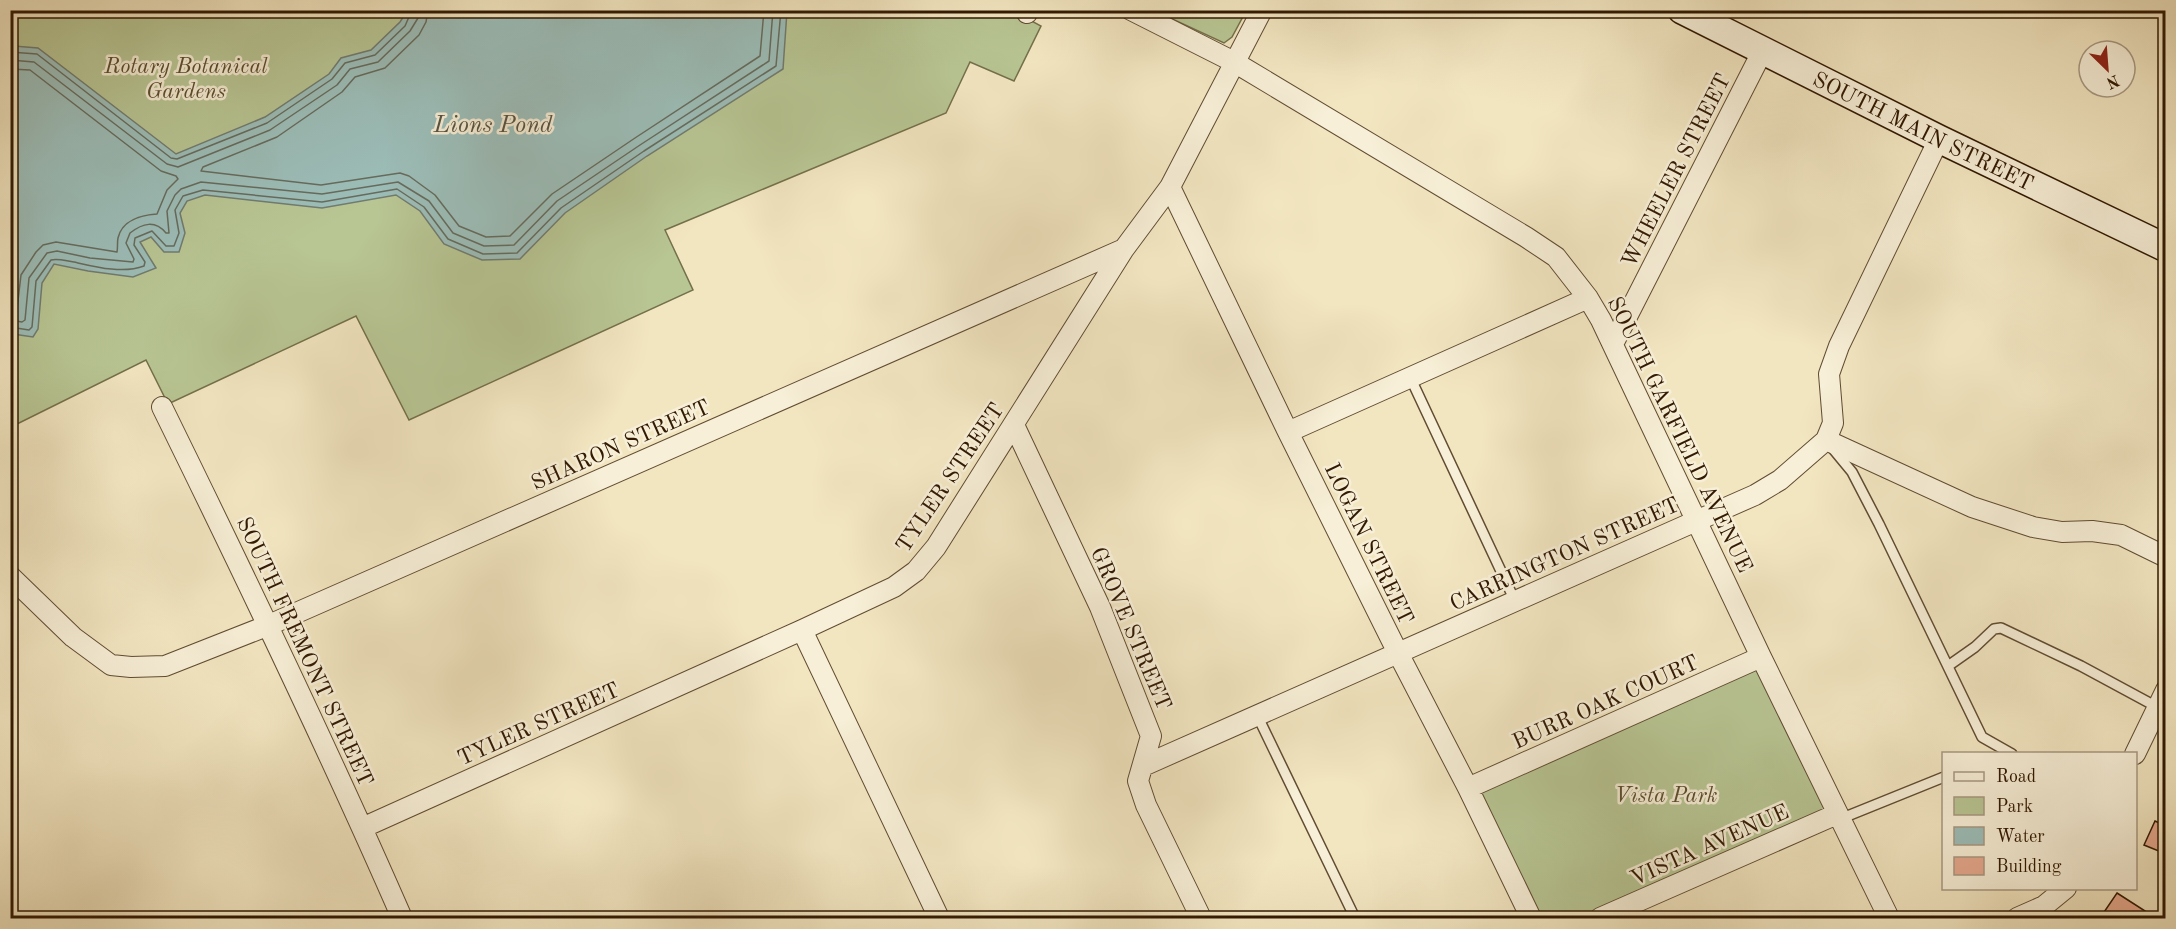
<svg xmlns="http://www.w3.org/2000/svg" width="2176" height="929" viewBox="0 0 2176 929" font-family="'Old Standard TT',serif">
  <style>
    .green { fill: #b8c694; stroke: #74704b; stroke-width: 1.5 }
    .water { fill: #9cbeb9; stroke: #717c70; stroke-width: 1.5 }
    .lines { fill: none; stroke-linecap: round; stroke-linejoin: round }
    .shore { stroke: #666c5e; stroke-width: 1.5 }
    .building { fill: #e6a98e; stroke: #311902; stroke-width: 1.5 }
    .lane-casing { stroke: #614c32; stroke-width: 12 }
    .street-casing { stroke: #614c32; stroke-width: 22 }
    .secondary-casing { stroke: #311902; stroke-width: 30 }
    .lane { stroke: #f7efd7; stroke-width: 9 }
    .street { stroke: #f7efd7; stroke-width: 20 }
    .secondary { stroke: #f7efd7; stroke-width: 27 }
    .labels { text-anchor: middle; stroke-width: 5; stroke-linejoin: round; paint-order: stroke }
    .park-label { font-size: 22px; font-style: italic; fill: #5a4d2e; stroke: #f7efd7 }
    .street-label { font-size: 22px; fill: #311902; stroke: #f7efd7 }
    .water-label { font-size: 24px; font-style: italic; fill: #565342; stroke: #f7efd7 }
  </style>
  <rect width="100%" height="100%" fill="#f2e6c1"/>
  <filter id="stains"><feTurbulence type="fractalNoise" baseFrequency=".00333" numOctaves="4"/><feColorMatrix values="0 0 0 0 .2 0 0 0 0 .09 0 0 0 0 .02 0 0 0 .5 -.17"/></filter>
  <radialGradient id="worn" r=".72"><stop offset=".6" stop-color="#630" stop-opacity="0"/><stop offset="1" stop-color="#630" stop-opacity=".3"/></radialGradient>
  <path class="green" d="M1011 10 1041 26 1014 81 970 62 946 113 665 230 693 290 409 420 356 316 168 404 146 360 11 427V11Z
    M1155 11H1246L1232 37 1224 43Z
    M1761 657 1837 814 1600 918H1531L1468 788Z"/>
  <path class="water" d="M407 11H787L783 69 647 156 565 213 520 259 482 260 444 244 420 211 396 195 322 208 205 195 187 201 180 213 185 233 179 252H164L151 237 140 242 156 268 133 277 88 271 54 264 42 283 38 329 33 337 13 334 11 331V48L14 46 38 48 176 154 265 117 329 74 341 58 371 50 400 22Z"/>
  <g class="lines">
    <path class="shore" d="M428 10 426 22 419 35 385 68 355 77 342 92 277 137 203 167 201 171 321 185 400 173 409 176 435 195 459 226 486 237 510 236 552 194 635 138 760 56 764 10
      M10 52 37 54 171 158 177 159 267 123 332 79 345 63 375 55 405 26 412 10
      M10 60 34 62 167 164 178 167 270 130 337 85 350 69 378 62 410 31 418 18 419 10
      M10 69 30 70 161 171 176 176 178 179 167 190 157 214C142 215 122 220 118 238 117 243 118 247 117 252L56 242 43 245 36 252 21 275 17 309 10 311
      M10 320 22 322 25 320 29 278 47 253 57 251 90 258 133 262 134 259 126 243 130 233C143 223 155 220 166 233H169L167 211 175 195 181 189 201 182 322 194 398 182 429 201 453 233 484 246 514 245 557 201 640 145 769 61 773 10
      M10 327 29 330 32 327 36 281 51 260C58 258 66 261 74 262 96 267 123 274 144 266L145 262 134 245 135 238 152 231 166 246H174L179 233 175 210 183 196 203 190 322 202 397 189 424 207 448 239 483 254 517 253 561 208 644 151 776 66 781 10"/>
  </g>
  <path class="building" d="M2155 821 2166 826V854L2144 845Z
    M2117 893 2156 918H2100Z"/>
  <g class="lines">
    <g class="lane-casing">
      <path id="lane" d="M1410 377 1515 601
        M1833 449 1852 472 1879 524 1982 737 2012 754
        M1948 666 1975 647 1994 629 2001 628 2081 666 2157 707
        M1257 715 1355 918
        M1840 819 1944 777"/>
    </g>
    <g class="street-casing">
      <path id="street" d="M1131 10 1234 62 1526 237 1556 257 1588 298 1601 320 1761 657 1889 918
        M1027 13 1028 10
        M1170 187 1288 432 1398 653 1468 788 1531 918
        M1613 344 1763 50
        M162 407C245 576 327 746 402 918
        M1014 425 1100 607 1151 736 1138 781 1146 805 1201 918
        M1288 432 1588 298
        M1826 440 1972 507 2033 527 2062 532 2092 531 2121 535 2166 557
        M10 576 73 637 111 665 131 667 165 666 269 625 1124 249
        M802 630 939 918
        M2135 754 2166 690
        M1143 766 1696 521 1755 495 1780 480 1826 440 1833 423 1829 374 1839 346 1939 139
        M1468 788 1761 657
        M362 828 802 630 894 587 916 571 936 547 1124 249 1170 187 1262 10
        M1600 918 1837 814
        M2017 918 2044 906 2066 888"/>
    </g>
    <g class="secondary-casing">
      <g id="secondary">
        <path id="s1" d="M1682 10 1939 139 2166 248"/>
      </g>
    </g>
    <use href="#lane" class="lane"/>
    <use href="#street" class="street"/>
    <use href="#secondary" class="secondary"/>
  </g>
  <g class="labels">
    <g class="park-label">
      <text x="186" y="73">Rotary Botanical<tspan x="186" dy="25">Gardens</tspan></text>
      <text x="1666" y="802">Vista Park</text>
    </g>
    <g class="street-label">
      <text dy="8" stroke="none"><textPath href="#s1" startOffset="270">SOUTH MAIN STREET</textPath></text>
      <text transform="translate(1675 170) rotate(-63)" y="8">WHEELER STREET</text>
      <text transform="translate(1681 434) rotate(64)" y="8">SOUTH GARFIELD AVENUE</text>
      <text transform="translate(620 444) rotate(-24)" y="8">SHARON STREET</text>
      <text transform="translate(949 477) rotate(-56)" y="8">TYLER STREET</text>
      <text transform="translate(1370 543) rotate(64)" y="8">LOGAN STREET</text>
      <text transform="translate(1564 553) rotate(-24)" y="8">CARRINGTON STREET</text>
      <text transform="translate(1132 628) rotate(67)" y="8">GROVE STREET</text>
      <text transform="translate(306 651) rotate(65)" y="8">SOUTH FREMONT STREET</text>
      <text transform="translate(1605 701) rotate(-24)" y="8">BURR OAK COURT</text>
      <text transform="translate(538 723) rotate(-24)" y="8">TYLER STREET</text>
      <text transform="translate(1709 844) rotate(-24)" y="8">VISTA AVENUE</text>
    </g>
    <g class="water-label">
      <text x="493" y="132">Lions Pond</text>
    </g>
  </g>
  <rect width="2176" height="929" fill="none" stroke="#f2e6c1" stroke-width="36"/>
  <rect x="12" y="12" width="2152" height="905" fill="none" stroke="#311902" stroke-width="3"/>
  <rect x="18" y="18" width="2140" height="893" fill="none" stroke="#311902" stroke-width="1.5"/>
  <rect x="1942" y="752" width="195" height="138" fill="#f7efd7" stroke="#a89982" stroke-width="1.5"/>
  <rect x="1954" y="772" width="30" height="9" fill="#f7efd7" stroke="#a89982" stroke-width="1.5"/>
  <text x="1996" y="782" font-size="18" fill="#311902">Road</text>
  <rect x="1954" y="797" width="30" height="18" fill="#b8c694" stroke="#a89982" stroke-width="1.5"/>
  <text x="1996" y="812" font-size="18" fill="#311902">Park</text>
  <rect x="1954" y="827" width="30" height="18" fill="#9cbeb9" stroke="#a89982" stroke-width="1.5"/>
  <text x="1996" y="842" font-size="18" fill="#311902">Water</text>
  <rect x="1954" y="857" width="30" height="18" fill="#e6a98e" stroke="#a89982" stroke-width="1.5"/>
  <text x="1996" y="872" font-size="18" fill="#311902">Building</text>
  <g transform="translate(2107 69) rotate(155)"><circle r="28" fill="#f7efd7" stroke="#a89982" stroke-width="1.5"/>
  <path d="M0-4.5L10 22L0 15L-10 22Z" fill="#8f2418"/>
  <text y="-9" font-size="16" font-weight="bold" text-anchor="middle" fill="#311902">N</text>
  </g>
  <rect width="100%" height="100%" filter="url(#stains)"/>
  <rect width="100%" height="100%" fill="url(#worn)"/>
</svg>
